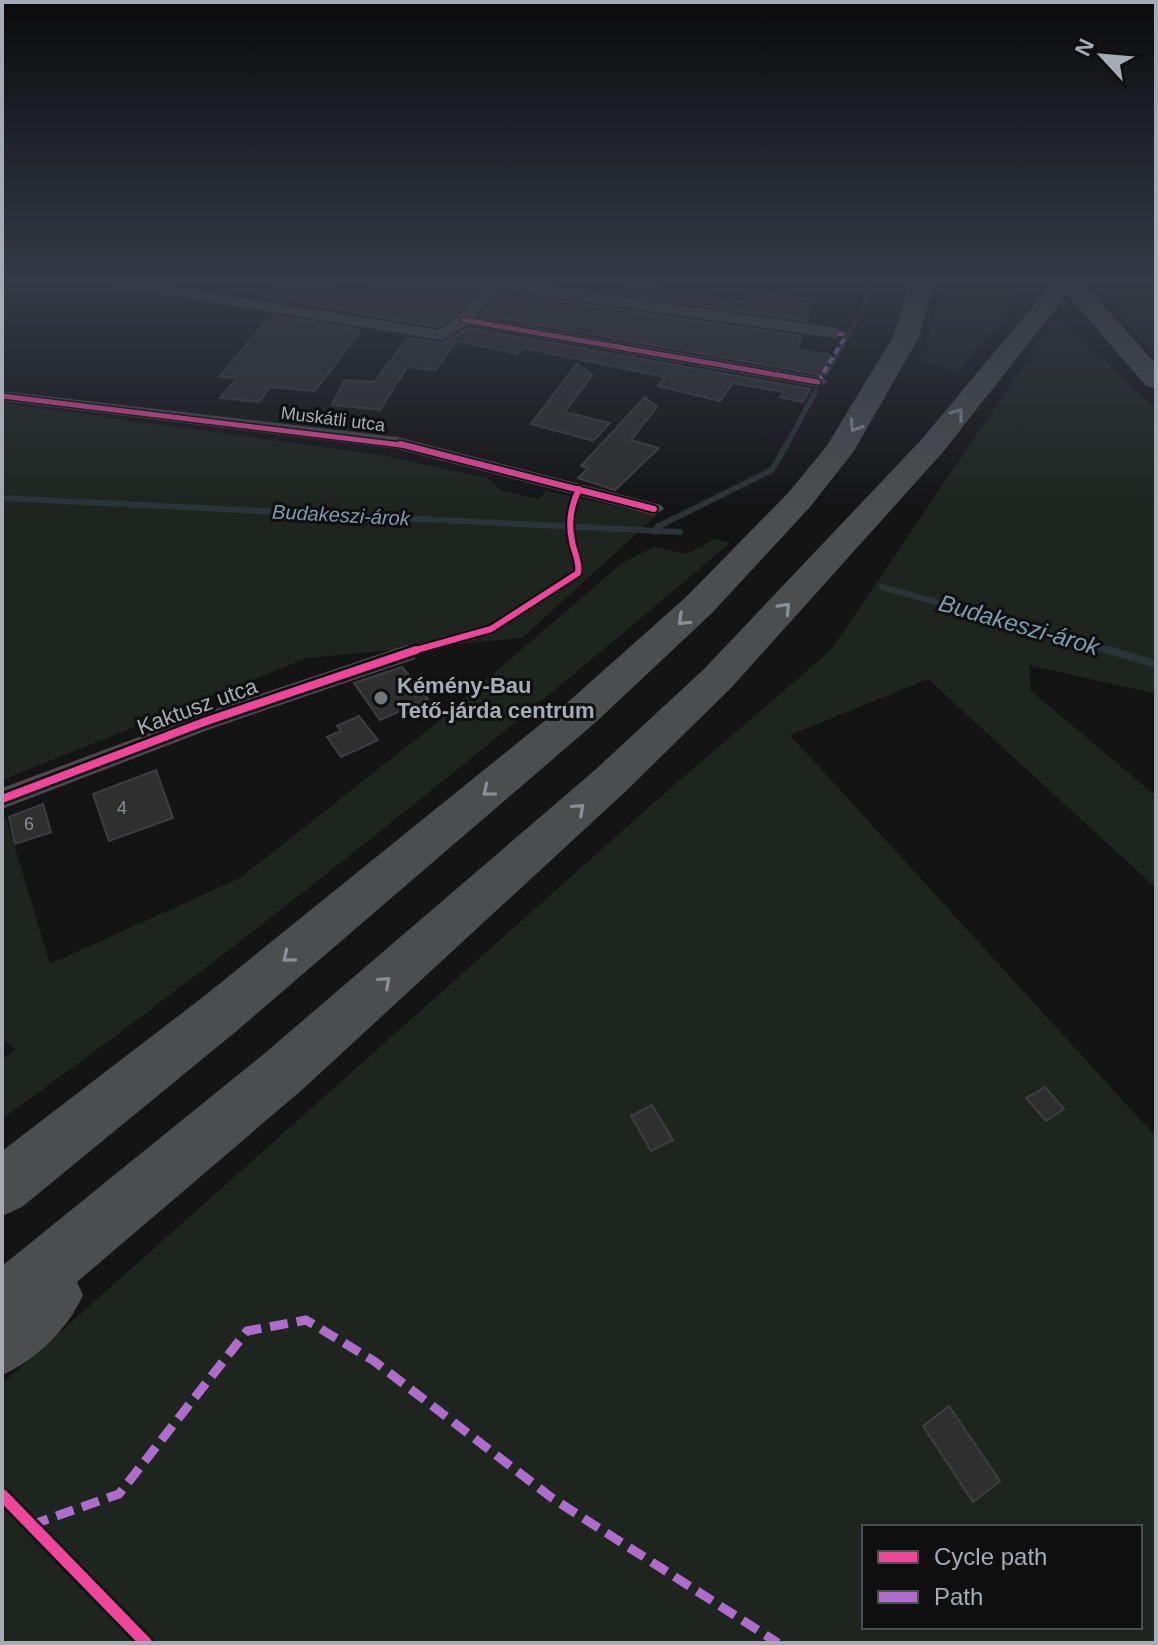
<svg xmlns="http://www.w3.org/2000/svg" width="1158" height="1645" viewBox="0 0 1158 1645" font-family="Helvetica,sans-serif">
  <style>
    .green { fill: #1e251f; fill-rule: evenodd }
    .lines { fill: none; stroke-linecap: round; stroke-linejoin: round }
    .stream-far2 { stroke: #2a3338; stroke-width: 5 }
    .stream-far1 { stroke: #2a3338; stroke-width: 6 }
    .stream { stroke: #2a3338; stroke-width: 8 }
    .building { fill: #2f2f30; stroke: #3d3e41; stroke-width: 2 }
    .minor { fill: #494a4e; fill-rule: evenodd }
    .motorway { fill: #4c4d4f; fill-rule: evenodd }
    .quiet-far1 { stroke: #b06ccc; stroke-width: 4; stroke-dasharray: 7 4; stroke-linecap: butt }
    .quiet { stroke: #b06ccc; stroke-width: 9; stroke-dasharray: 18 9; stroke-linecap: butt }
    .cycleway-far3-casing { stroke: #0f0f10; stroke-width: 8 }
    .cycleway-far2-casing { stroke: #0f0f10; stroke-width: 10 }
    .cycleway-far1-casing { stroke: #0f0f10; stroke-width: 13 }
    .cycleway-casing { stroke: #0f0f10; stroke-width: 17 }
    .cycleway-far3 { stroke: #ed469a; stroke-width: 5 }
    .cycleway-far2 { stroke: #ed469a; stroke-width: 6 }
    .cycleway-far1 { stroke: #ed469a; stroke-width: 8 }
    .cycleway { stroke: #ed469a; stroke-width: 12 }
    .oneway { stroke: #8a9097 }
    .poi-dot { fill: #72777e; stroke: #0f0f10; stroke-width: 3 }
    .labels { text-anchor: middle; stroke-width: 6; stroke-linejoin: round; paint-order: stroke }
    .far-street-label { font-size: 18px; fill: #a5acb6; stroke: #0f0f10 }
    .number-label { font-size: 18px; fill: #888d94 }
    .far-water-label { font-size: 20px; font-style: italic; fill: #7b9db2; stroke: #0f0f10 }
    .poi-label { font-size: 22px; font-weight: bold; fill: #a5acb6; stroke: #0f0f10; text-anchor: start }
    .street-label { font-size: 22px; fill: #a5acb6; stroke: #0f0f10 }
    .water-label { font-size: 24px; font-style: italic; fill: #7b9db2; stroke: #0f0f10 }
  </style>
  <rect width="100%" height="100%" fill="#141415"/>
  <path class="green" d="M943 280H1033L958 372 921 361Z
    M1089 280H1156V355L1147 346Z
    M1057 316 1156 409V694L1029 665 1031 691 1156 796V888L928 679 790 735 1156 1137V1643H2V1384L657 800 831 650ZM864 1527H1140V1627H864Z
    M2 403 381 455 487 478 501 490 539 499 546 491 657 515 522 638 307 658 2 780Z
    M715 539 730 543C494 743 253 938 2 1119V1061L15 1049 2 1038V819L6 818 50 964 240 878 429 729 622 563 654 547 687 554Z"/>
  <g class="lines">
    <path class="stream-far2" d="M826 374 857 319 874 280
      M786 446 816 391"/>
    <path class="stream-far1" d="M2 498 680 532
      M656 532 657 527 772 470 787 444
      M882 587 1115 652"/>
    <path class="stream" d="M1108 650 1156 664"/>
  </g>
  <path class="building" d="M285 280 369 293 370 280H486L456 315 437 327 261 296Z
    M629 280H657L652 287 743 302 749 291 814 300 807 321 619 294Z
    M499 292 802 336 797 350 830 355 822 375 481 315Z
    M271 315 361 330 315 391 270 387 259 402 220 398 237 378 219 377Z
    M468 328 810 389 803 402 780 397 784 392 733 383 720 401 658 386 665 377 523 348 518 354 456 341 436 370 407 367 380 410 332 405 345 380 374 382 408 338 441 343Z
    M577 364 592 375 565 412 610 423 593 441 531 424Z
    M645 397 657 407 631 440 659 448 615 490 578 478 588 468 581 466Z
    M402 667 428 699 380 720 354 683Z
    M359 716 378 740 341 757 327 737 341 731 337 726Z
    M156 770 173 818 109 841 93 794Z
    M43 804 51 832 15 844 9 817Z
    M1045 1087 1064 1109 1046 1121 1026 1098Z
    M652 1105 673 1140 651 1151 631 1116Z
    M949 1406 1000 1481 973 1502 923 1426Z"/>
  <g class="lines">
    <path class="minor" d="M100 280H134L438 330 458 317 490 280H505L836 328 844 333 836 338 498 289 475 317 824 378 827 382 818 387 467 325 441 340 108 285Z
      M2 391 397 437 661 505 664 509 654 515 397 449 2 401Z
      M407 645 415 647 419 653 415 659 213 728 2 809V788L195 716Z"/>
    <path class="motorway" d="M911 280H935L919 337 854 451 810 507 712 613 596 722 239 1029 22 1207 2 1216V1151L203 997 568 702 686 597 788 493 826 447 893 337Z
      M1051 280H1080L1156 364V388L1146 386 1067 294 943 452 732 687 625 792 303 1089 77 1282 83 1295C68 1329 36 1360 2 1375V1266L265 1053 595 770 704 669 921 440 1038 300Z"/>
    <path class="quiet-far1" d="M818 382 844 339 845 335 836 333"/>
    <path class="quiet" d="M31 1525 119 1494 247 1331 306 1320 374 1361 552 1498 778 1643"/>
    <g class="cycleway-far3-casing">
      <path id="cycleway-far3" d="M464 320 818 382
        M2 396 409 446"/>
    </g>
    <g class="cycleway-far2-casing">
      <path id="cycleway-far2" d="M400 444 654 509
        M409 652 491 629 578 573C580 561 574 553 572 541 568 523 571 505 579 489"/>
    </g>
    <g class="cycleway-far1-casing">
      <path id="cycleway-far1" d="M2 799 204 722 416 650"/>
    </g>
    <g class="cycleway-casing">
      <path id="cycleway" d="M2 1495 146 1643"/>
    </g>
    <use href="#cycleway-far3" class="cycleway-far3"/>
    <use href="#cycleway-far2" class="cycleway-far2"/>
    <use href="#cycleway-far1" class="cycleway-far1"/>
    <use href="#cycleway" class="cycleway"/>
  </g>
  <defs><path id="oneway-chevron" d="M-2-3.5L2.5 0L-2 3.5" fill="none" stroke-width="1.6" stroke-linecap="round" stroke-linejoin="round" transform="scale(2)"/></defs>
  <g class="oneway">
    <use href="#oneway-chevron" transform="translate(958 414) rotate(-51)"/>
    <use href="#oneway-chevron" transform="translate(855 426) rotate(123)"/>
    <use href="#oneway-chevron" transform="translate(785 608) rotate(-47)"/>
    <use href="#oneway-chevron" transform="translate(683 620) rotate(137)"/>
    <use href="#oneway-chevron" transform="translate(488 791) rotate(140)"/>
    <use href="#oneway-chevron" transform="translate(579 809) rotate(-42)"/>
    <use href="#oneway-chevron" transform="translate(288 957) rotate(140)"/>
    <use href="#oneway-chevron" transform="translate(385 982) rotate(-42)"/>
  </g>
  <linearGradient id="sky" x2="0" y2="1"><stop stop-color="#0b0b0c"/><stop offset="0.55" stop-color="#343a46"/><stop offset="1" stop-color="#343a46" stop-opacity="0"/></linearGradient>
  <rect width="1158" height="510" fill="url(#sky)"/>
  <circle class="poi-dot" cx="381" cy="698" r="8"/>
  <g class="labels">
    <g class="far-street-label">
      <text transform="translate(333 419) rotate(7)" y="6">Muskátli utca</text>
    </g>
    <g class="number-label">
      <text x="122" y="814">4</text>
      <text x="29" y="830">6</text>
    </g>
    <g class="far-water-label">
      <text transform="translate(341 515) rotate(3)" y="7">Budakeszi-árok</text>
    </g>
    <g class="poi-label">
      <text x="397" y="693">Kémény-Bau<tspan x="397" dy="25">Tető-járda centrum</tspan></text>
    </g>
    <g class="street-label">
      <text transform="translate(197 706) rotate(-20)" y="8">Kaktusz utca</text>
    </g>
    <g class="water-label">
      <text transform="translate(1019 625) rotate(16)" y="8">Budakeszi-árok</text>
    </g>
  </g>
  <rect width="1158" height="1645" fill="none" stroke="#a5acb6" stroke-width="8"/>
  <rect x="862" y="1525" width="280" height="104" fill="#0f0f10" stroke="#4b4e52" stroke-width="2"/>
  <rect x="878" y="1551" width="40" height="12" fill="#ed469a" stroke="#4b4e52" stroke-width="2"/>
  <text x="934" y="1565" font-size="24" fill="#a5acb6">Cycle path</text>
  <rect x="878" y="1591" width="40" height="12" fill="#b06ccc" stroke="#4b4e52" stroke-width="2"/>
  <text x="934" y="1605" font-size="24" fill="#a5acb6">Path</text>
  <g transform="translate(1102 56) rotate(296)" stroke="#0f0f10" stroke-width="6" paint-order="stroke">
  <path d="M0-6L14 30L0 20L-14 30Z" fill="#a5acb6"/>
  <text y="-12" font-size="22" font-weight="bold" text-anchor="middle" fill="#a5acb6">N</text>
  </g>
</svg>
